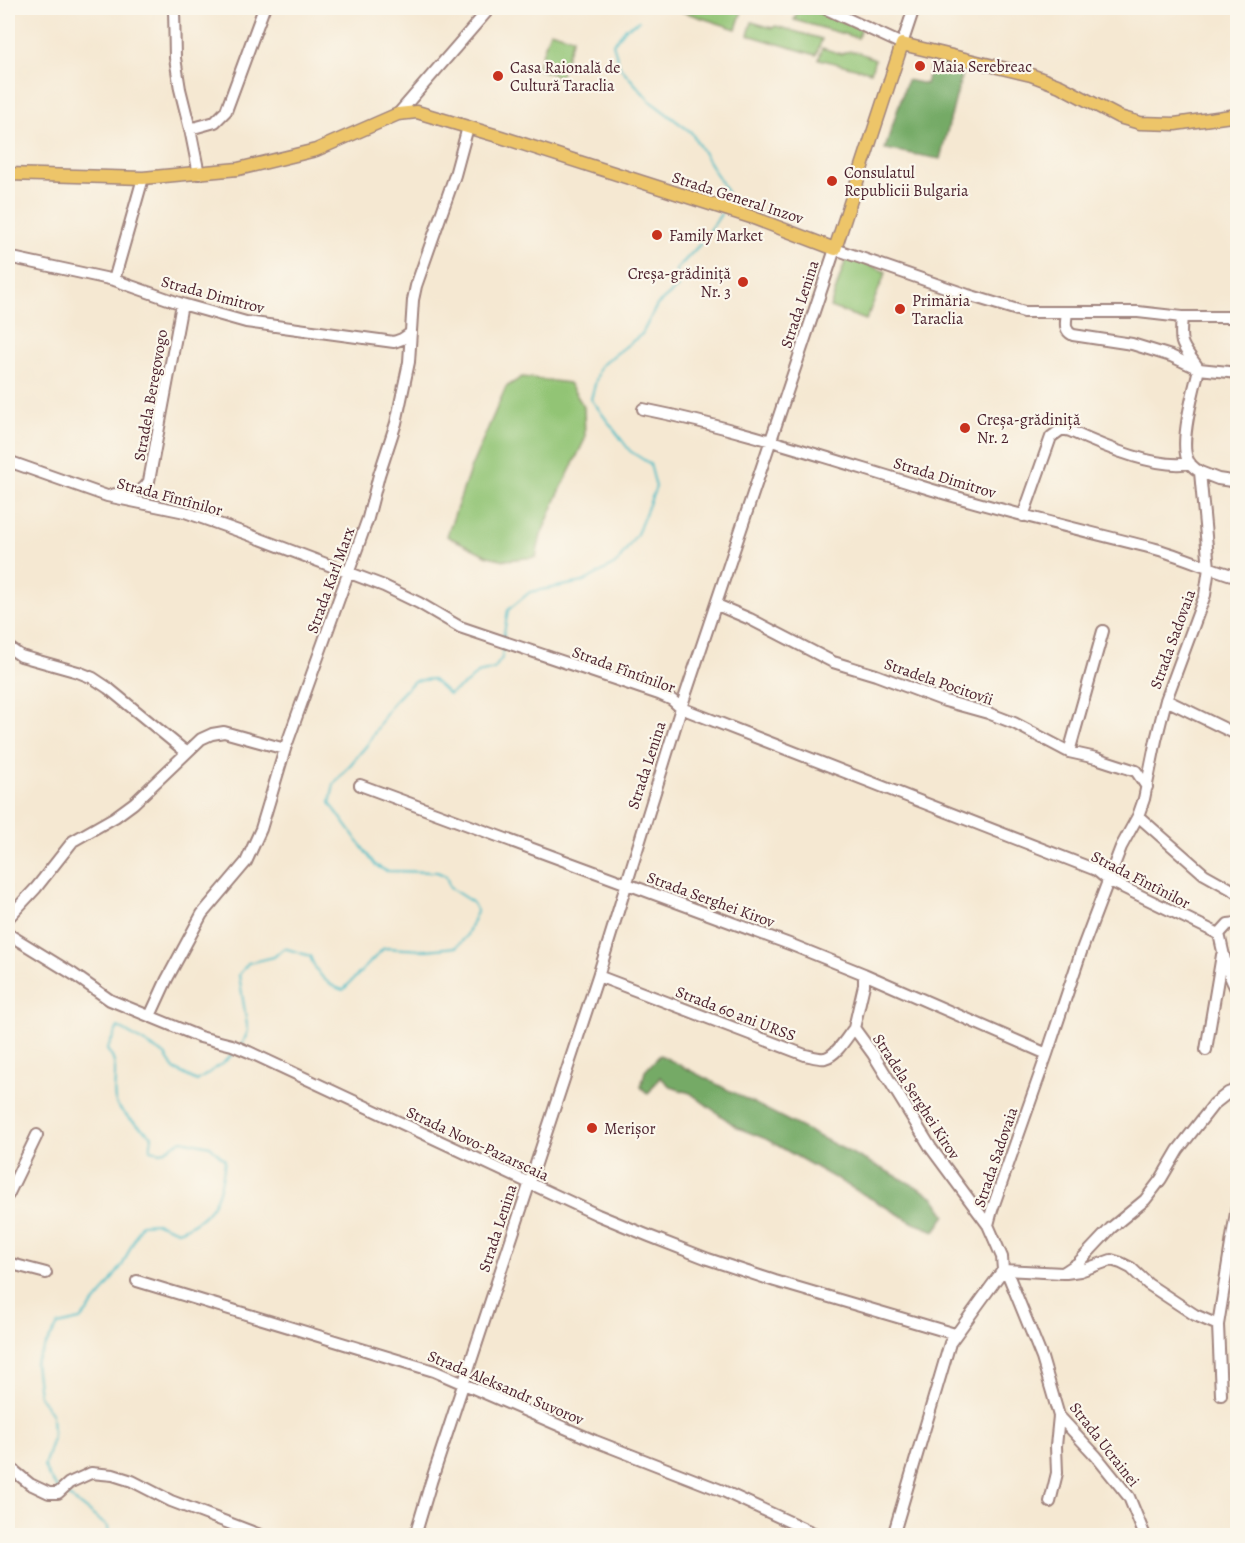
<svg xmlns="http://www.w3.org/2000/svg" width="1245" height="1543" viewBox="0 0 1245 1543" font-family="Alegreya,serif">
  <style>
    .green { fill: #92c474; stroke: #6e7250; stroke-width: 1.5 }
    .forest { fill: #75aa66; stroke: #606448; stroke-width: 1.5 }
    .lines { fill: none; stroke-linecap: round; stroke-linejoin: round }
    .stream { stroke: #4ebcc6; stroke-width: 2 }
    .minor-casing { stroke: #a0847e; stroke-width: 14 }
    .major-casing { stroke: #a0847e; stroke-width: 15 }
    .minor { stroke: #fff; stroke-width: 10 }
    .major { stroke: #edc569; stroke-width: 12 }
    .poi-dot { fill: #c8321e; stroke: #fbf7ec; stroke-width: 2 }
    .labels { text-anchor: middle; stroke-width: 4.5; stroke-linejoin: round; paint-order: stroke }
    .poi-label { font-size: 16px; fill: #4a1f2b; stroke: #fbf7ec; text-anchor: start }
    .street-label { font-size: 16px; fill: #4a1f2b; stroke: #fbf7ec }
  </style>
  <rect width="100%" height="100%" fill="#fbf7ec"/>
  <filter id="ink" filterUnits="userSpaceOnUse"><feTurbulence type="fractalNoise" baseFrequency=".0167" numOctaves="2"/><feDisplacementMap in="SourceGraphic" scale="12" xChannelSelector="R" yChannelSelector="G"/><feConvolveMatrix kernelMatrix="1 2 1 2 8 2 1 2 1" color-interpolation-filters="sRGB"/></filter>
  <filter id="wash" filterUnits="userSpaceOnUse"><feTurbulence type="fractalNoise" baseFrequency=".008" numOctaves="4" result="noise"/><feDisplacementMap in="SourceGraphic" scale="24" xChannelSelector="R" yChannelSelector="G"/><feGaussianBlur stdDeviation="1.35" result="paint"/><feColorMatrix in="noise" values="0 0 0 0 0 0 0 0 0 0 0 0 0 0 0 0 0 1.4 0 .05"/><feComposite in="paint" operator="in"/></filter>
  <g filter="url(#wash)">
    <rect width="100%" height="100%" fill="#f5e8d2"/>
    <path class="green" d="M671 8H743L736 29Z
      M799 8H808L861 29 858 38 794 20Z
      M752 22 772 28 776 26 822 39 816 55 748 35Z
      M550 31 573 38 560 77 537 69Z
      M822 48 841 54C851 47 864 55 875 59L871 72 819 59Z
      M847 256 886 272 866 320 830 307Z
      M522 377 569 383 584 407 585 439 557 497 541 535 536 557 505 560 488 556 447 536 471 467 506 387Z"/>
    <path class="forest" d="M942 63 964 66 940 159 885 149 907 80 926 84 930 67Z
      M660 1055 902 1179 933 1196 946 1215 935 1231 914 1223 766 1139 738 1128 690 1093 671 1087 660 1077 648 1094 641 1087 645 1071Z"/>
    <g class="lines">
      <path class="stream" d="M639 21 626 28 613 44 620 67 651 102 691 132 728 194 725 203
        M503 639 508 610 530 592 583 582 617 563 637 534 656 487 650 464 630 451 591 399 600 366 642 334 657 305 678 287 676 270 703 241 721 214
        M242 1045 248 1031 239 975 248 963 274 957 284 948 310 956C315 971 327 986 343 990L384 948 426 950 456 947 466 937 477 911 472 902 450 888 446 876 437 872 386 871 375 865 330 803 334 784 367 745 391 705 414 681 432 679 449 694 467 683 478 673 494 669 502 658 503 645
        M58 1489 49 1477 44 1466 53 1438 52 1415 39 1395 35 1363 58 1325 80 1320 102 1294 123 1264 141 1224 157 1223 178 1231C213 1218 221 1196 225 1160L210 1146 182 1140 162 1152 150 1150 152 1136C142 1128 118 1112 115 1100 112 1082 121 1065 107 1050L118 1027 165 1055 174 1069 197 1081 223 1063 236 1051
        M63 1492 108 1527 109 1536"/>
    </g>
  </g>
  <g filter="url(#ink)">
    <g class="lines">
      <g class="minor-casing">
        <path id="minor" d="M174 8 175 58 180 89 190 129 199 174
          M824 8 902 44 914 8
          M398 114 490 8
          M190 129 215 122 226 111 264 8
          M8 257 114 280 182 304 246 322 394 342 402 339 411 333
          M114 280 143 178
          M1067 312C1066 322 1063 330 1073 335L1132 344 1171 356 1199 369 1238 373
          M643 409C738 428 830 459 923 487 1000 511 1078 529 1156 549 1184 557 1210 569 1238 577
          M8 461 107 496 185 512 247 534 384 586 419 603 460 627 659 694 672 700 681 708 1096 870 1108 880 1219 934
          M1200 472 1218 479 1238 482
          M111 495C126 491 141 497 149 481L182 304
          M1023 516 1051 437 1062 429 1070 431C1100 445 1157 470 1190 463
          M717 605 750 619 833 662 876 675 945 701 988 713 1014 723 1069 752 1096 758 1136 771 1147 787
          M8 647 21 656 78 672 93 678 108 688 186 752
          M1166 700 1238 735
          M1069 752 1103 631
          M360 785 792 945 864 974 1047 1054
          M1138 816 1204 874 1238 893
          M8 918 36 888 73 841 115 817 134 803 201 739 212 734 224 732 285 749
          M8 934 73 974 110 1000 200 1037 232 1045 249 1052 598 1215 649 1236 708 1259 775 1281 955 1334
          M1219 934C1224 954 1226 973 1238 992
          M1219 934 1228 924 1238 923
          M864 974V985L854 1028 873 1054 931 1148 988 1225
          M598 976 805 1055C811 1056 819 1059 825 1058 837 1055 847 1037 854 1028
          M150 1016 167 979 202 914 246 862 261 829 285 749 368 518 379 475 396 423 409 362 413 300 416 286 455 175 468 127
          M1206 1050 1222 955
          M8 1195 37 1135
          M8 1263 46 1273
          M1003 1270 1063 1273 1078 1263 1111 1228 1145 1200 1161 1179 1178 1150 1214 1104 1228 1093 1238 1089
          M1003 1270 1009 1277 1042 1358 1059 1416 1096 1456 1129 1497 1145 1536
          M1066 1273 1080 1271 1111 1260 1121 1263 1131 1268 1148 1284 1195 1315 1218 1325
          M137 1281 434 1371 595 1441 723 1491 820 1536
          M1221 1395 1218 1325 1238 1200
          M8 1466 30 1484 49 1493H58L69 1483 91 1473 113 1475 132 1481 171 1501 263 1536
          M1050 1502 1057 1473 1056 1446 1059 1416
          M415 1536 431 1482 598 976 681 708 835 249 968 295 1024 312H1138L1182 317H1238
          M893 1536 950 1343 1003 1270 1002 1257 988 1225 992 1210 1047 1054 1081 952 1121 847 1138 816 1144 799 1156 740 1166 700 1205 595 1209 568 1200 472C1195 469 1189 464 1187 458 1180 439 1194 389 1199 369 1182 344 1179 348 1182 317"/>
      </g>
      <g class="major-casing">
        <path id="major" d="M8 174 143 178 238 169 316 150 398 114 417 112 501 137 751 217 835 249 902 44 1031 75 1060 86 1119 117 1140 123 1175 124 1238 115"/>
      </g>
      <use href="#minor" class="minor"/>
      <use href="#major" class="major"/>
    </g>
  </g>
  <g class="poi-dot">
    <circle cx="920" cy="66" r="6"/>
    <circle cx="498" cy="76" r="6"/>
    <circle cx="832" cy="181" r="6"/>
    <circle cx="657" cy="235" r="6"/>
    <circle cx="743" cy="282" r="6"/>
    <circle cx="900" cy="309" r="6"/>
    <circle cx="965" cy="428" r="6"/>
    <circle cx="592" cy="1128" r="6"/>
  </g>
  <g class="labels">
    <g class="poi-label">
      <text x="932" y="72">Maia Serebreac</text>
      <text x="510" y="73">Casa Raională de<tspan x="510" dy="18">Cultură Taraclia</tspan></text>
      <text x="844" y="178">Consulatul<tspan x="844" dy="18">Republicii Bulgaria</tspan></text>
      <text x="669" y="241">Family Market</text>
      <text x="731" y="279" text-anchor="end">Creșa-grădiniță<tspan x="731" dy="18">Nr. 3</tspan></text>
      <text x="912" y="306">Primăria<tspan x="912" dy="18">Taraclia</tspan></text>
      <text x="977" y="425">Creșa-grădiniță<tspan x="977" dy="18">Nr. 2</tspan></text>
      <text x="604" y="1134">Merișor</text>
    </g>
    <g class="street-label">
      <text transform="translate(738 197) rotate(18)" y="6">Strada General Inzov</text>
      <text transform="translate(213 294) rotate(15)" y="6">Strada Dimitrov</text>
      <text transform="translate(799 304) rotate(-72)" y="6">Strada Lenina</text>
      <text transform="translate(150 395) rotate(-80)" y="6">Stradela Beregovogo</text>
      <text transform="translate(945 477) rotate(17)" y="6">Strada Dimitrov</text>
      <text transform="translate(170 496) rotate(15)" y="6">Strada Fîntînilor</text>
      <text transform="translate(330 580) rotate(-70)" y="6">Strada Karl Marx</text>
      <text transform="translate(1172 639) rotate(-70)" y="6">Strada Sadovaia</text>
      <text transform="translate(624 669) rotate(20)" y="6">Strada Fîntînilor</text>
      <text transform="translate(939 681) rotate(19)" y="6">Stradela Pocitovîi</text>
      <text transform="translate(646 765) rotate(-72)" y="6">Strada Lenina</text>
      <text transform="translate(1141 879) rotate(27)" y="6">Strada Fîntînilor</text>
      <text transform="translate(711 899) rotate(20)" y="6">Strada Serghei Kirov</text>
      <text transform="translate(736 1013) rotate(21)" y="6">Strada 60 ani URSS</text>
      <text transform="translate(917 1096) rotate(57)" y="6">Stradela Serghei Kirov</text>
      <text transform="translate(478 1143) rotate(25)" y="6">Strada Novo-Pazarscaia</text>
      <text transform="translate(995 1157) rotate(-71)" y="6">Strada Sadovaia</text>
      <text transform="translate(497 1228) rotate(-72)" y="6">Strada Lenina</text>
      <text transform="translate(506 1387) rotate(23)" y="6">Strada Aleksandr Suvorov</text>
      <text transform="translate(1105 1444) rotate(52)" y="6">Strada Ucrainei</text>
    </g>
  </g>
  <rect width="1245" height="1543" fill="none" stroke="#fbf7ec" stroke-width="30"/>
</svg>
